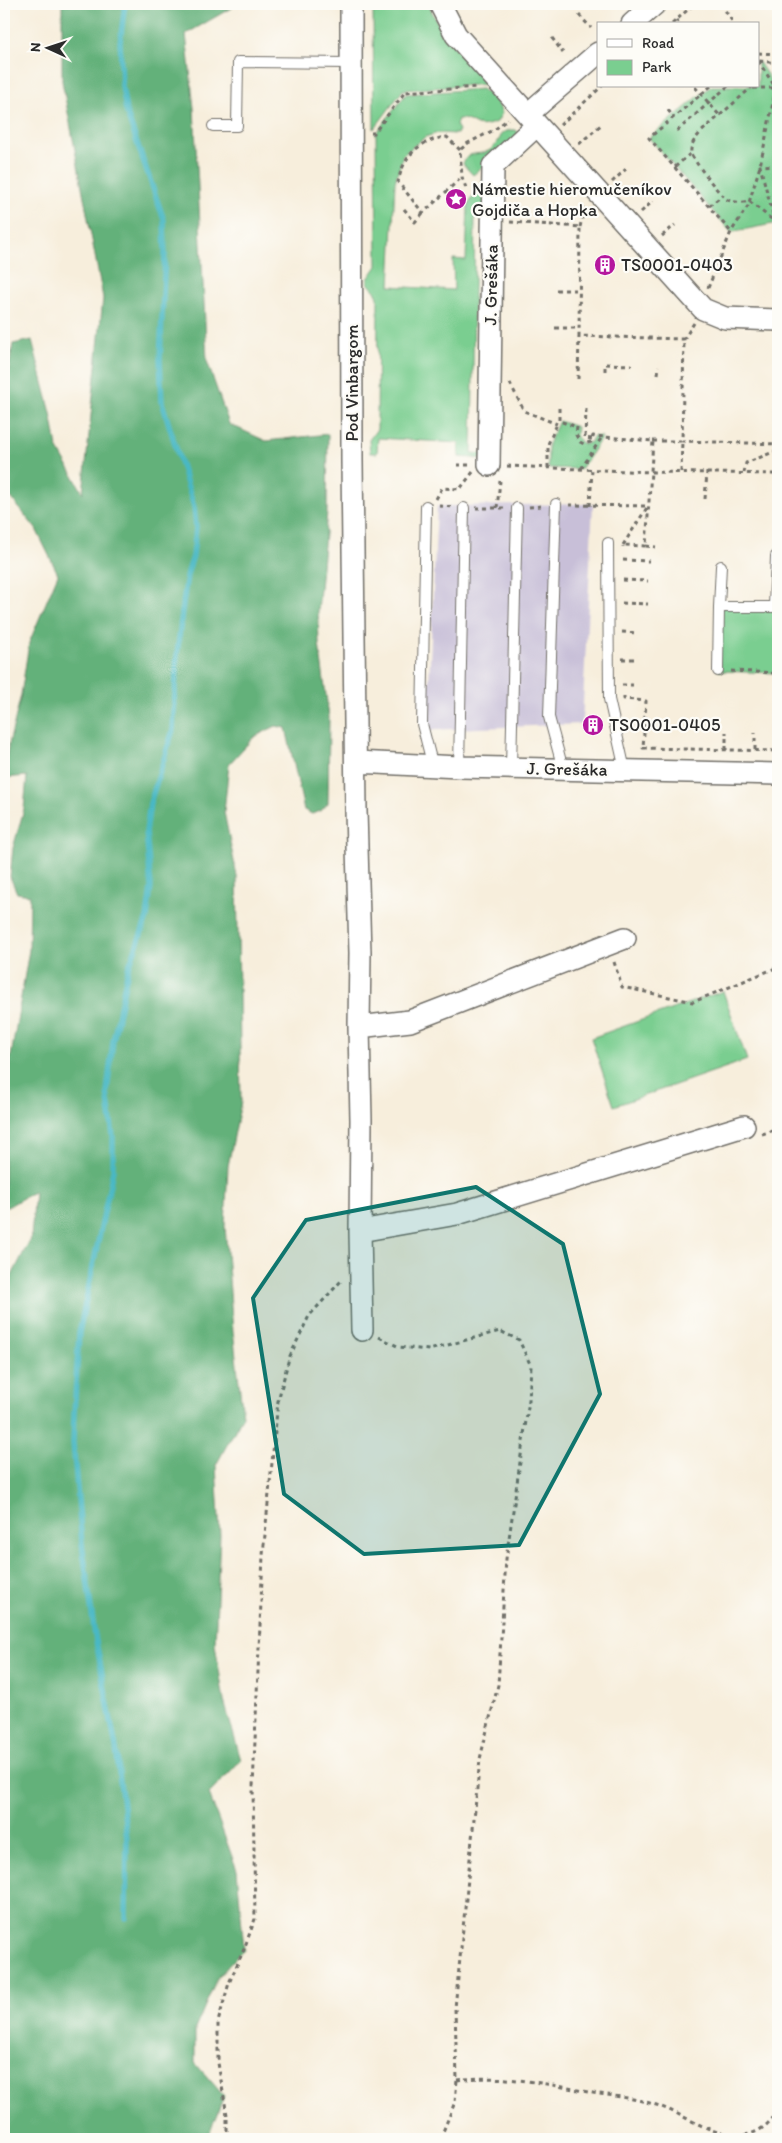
<svg xmlns="http://www.w3.org/2000/svg" width="782" height="2143" viewBox="0 0 782 2143" font-family="Itim,sans-serif">
  <style>
    .industrial { fill: #c8bfd8 }
    .green { fill: #7ace90; stroke: #527c5e }
    .forest { fill: #63b17a; stroke: #476e52 }
    .lines { fill: none; stroke-linecap: round; stroke-linejoin: round }
    .stream { stroke: #4ab8c4; stroke-width: 5.5 }
    .service-casing { stroke: #726f69; stroke-width: 12 }
    .minor-casing { stroke: #726f69; stroke-width: 24 }
    .path { stroke: #726f69; stroke-width: 3; stroke-dasharray: 4 4; stroke-linecap: butt }
    .service { stroke: #fff; stroke-width: 10 }
    .minor { stroke: #fff; stroke-width: 21 }
    .marked { fill: #0f766e; fill-opacity: 0.2; stroke: #0f766e; stroke-width: 4; stroke-linejoin: round }
    .labels { text-anchor: middle; stroke-width: 4.5; stroke-linejoin: round; paint-order: stroke }
    .poi-label { font-size: 18px; fill: #2b2b2b; stroke: #fdfcf7; text-anchor: start }
    .street-label { font-size: 18px; fill: #2b2b2b; stroke: #fdfcf7 }
  </style>
  <rect width="100%" height="100%" fill="#fdfcf7"/>
  <filter id="ink" filterUnits="userSpaceOnUse"><feTurbulence type="fractalNoise" baseFrequency=".02" numOctaves="2"/><feDisplacementMap in="SourceGraphic" scale="10" xChannelSelector="R" yChannelSelector="G"/><feConvolveMatrix kernelMatrix="1 2 1 2 8 2 1 2 1" color-interpolation-filters="sRGB"/></filter>
  <filter id="wash" filterUnits="userSpaceOnUse"><feTurbulence type="fractalNoise" baseFrequency=".0096" numOctaves="4" result="noise"/><feDisplacementMap in="SourceGraphic" scale="20" xChannelSelector="R" yChannelSelector="G"/><feGaussianBlur stdDeviation="1.12" result="paint"/><feColorMatrix in="noise" values="0 0 0 0 0 0 0 0 0 0 0 0 0 0 0 0 0 1.4 0 .05"/><feComposite in="paint" operator="in"/></filter>
  <g filter="url(#wash)">
    <rect width="100%" height="100%" fill="#f7eedc"/>
    <path class="industrial" d="M593 504 582 724 427 730 437 506Z"/>
    <path class="green" d="M373 4H429C440 36 466 59 489 84L403 90 374 129Z
      M758 61 776 88H778V223L731 232 649 138 711 86H758Z
      M482 89 496 100 502 113 497 122C491 124 483 127 477 125 470 122 466 118 458 119L456 125 459 130 457 134 438 133 425 137 403 155 395 182 390 286 454 290 453 259 466 260 468 205 483 181 487 212 475 213 472 453 485 454V459L459 457V443L378 438 377 453H370L369 440 377 429 378 297 375 291 368 283V279L377 266 376 133 406 94Z
      M510 130H516L520 135 473 175 463 164C468 149 479 157 490 150 496 146 500 139 502 133Z
      M559 421 577 427 576 435 580 442 584 444 591 442 593 436 602 437 581 469 548 468V444Z
      M719 607H778V673L718 671Z
      M723 991 747 1060 614 1106 591 1038Z"/>
    <path class="forest" d="M62 4H238L186 34 194 108 207 361 229 424 266 441 328 434 327 512 318 611 319 644 329 717 328 803 321 811 312 814 304 810 286 728 276 726 254 737 229 764 224 812 237 876 241 1102 228 1166 225 1226 233 1331 243 1416 216 1465 220 1535 215 1644 224 1701 241 1760 209 1794 237 1870 244 1949 217 1978 195 2029V2063L224 2096 207 2139H4V1291L31 1238 35 1191 4 1209V1077L8 1074 29 950 30 895 17 893 10 877 13 848 24 809 27 776 5 778 7 752 21 695 29 643 58 574 36 529 8 494 4 442V396L13 344 32 340 51 413 57 447 83 493 103 298 62 81Z"/>
    <g class="lines">
      <path class="stream" d="M125 4 120 42 122 86 126 111 164 220 165 254 160 360 162 402 194 507 196 527 193 556 187 575 182 611 177 655 173 730 150 803 146 832 151 887 147 918 128 969 113 1041 107 1092 113 1136V1170L79 1333 74 1414 73 1443 82 1543 95 1636 116 1748 127 1839 126 1918"/>
    </g>
  </g>
  <g filter="url(#ink)">
    <g class="lines">
      <g class="service-casing">
        <path id="service" d="M213 126H237L238 62 351 63
          M556 504 549 717 563 769
          M426 506 422 724 433 767
          M608 543 609 699 625 770
          M719 607 721 566
          M774 607 776 556H778
          M718 671 719 607H778
          M459 767 464 508
          M511 768 517 508"/>
      </g>
      <g class="minor-casing">
        <path id="minor" d="M351 4 352 461 356 811 360 953 359 1027 361 1120 360 1231 362 1330
          M440 4 456 35 703 309 725 318 778 320
          M632 24 655 4
          M528 114 598 53
          M489 465 493 166 537 125
          M356 762 459 767 778 774
          M359 1027 410 1021 625 938
          M360 1231 457 1214 744 1126"/>
      </g>
      <path class="path" d="M721 4 734 24
        M579 15 591 28
        M676 20 680 24
        M672 24 694 4
        M552 38 563 53
        M758 53 778 54
        M758 61 776 88H778
        M759 61 778 63
        M711 86 649 138 731 232
        M753 86 701 132C696 138 690 144 691 153 692 159 721 196 726 199 732 203 744 203 749 201L775 222 760 166 778 165
        M695 87 720 116
        M668 110 674 118
        M560 125 602 86
        M677 131 728 86
        M371 133H374L405 92 478 87
        M579 144 602 124
        M460 150 447 137C419 140 404 155 398 182L423 213 462 177
        M675 167 691 153
        M612 182 626 169
        M466 188 462 177 460 150 468 143 494 130 508 119
        M709 206 723 195
        M404 209 415 222 423 213
        M641 212 653 201
        M510 222 580 227 579 336 684 339
        M580 227 584 210 587 207
        M662 236 675 225
        M775 244V222L778 223
        M708 288 731 232 748 206 760 166 776 88H753
        M556 290H579
        M694 323 684 339 682 441 778 444
        M555 328H579
        M605 371V364L632 365
        M658 374 659 366
        M578 379 579 336
        M510 383 524 411 557 424
        M559 408V421L577 427 576 435 580 442 584 444 591 442 593 436 653 441 646 546 623 545V547
        M586 409 585 438 592 439
        M653 441H682L681 472
        M457 465H470
        M507 466 650 472 778 474
        M548 468V444L557 424
        M581 469 602 437
        M744 473 746 463 778 450
        M436 499 442 488 460 489 473 472
        M705 499 707 472
        M569 505 648 506
        M439 506 453 507
        M590 506 592 469
        M529 507 542 506
        M476 508H505
        M497 508 500 481
        M623 545 648 506
        M646 546 656 547
        M623 560 649 561
        M623 580 648 581
        M622 603 648 604
        M622 632 636 633
        M622 659H636
        M731 671 778 673
        M622 685H633
        M624 696V699L646 701 643 748 778 751
        M726 750V732
        M755 750V733
        M614 962 622 987 693 1002 778 967
        M762 1134 778 1129
        M379 1337 399 1347 429 1350 500 1331 519 1340 531 1366 529 1400 506 1559 498 1685 480 1759 455 2008 457 2080 455 2102 440 2139
        M457 2080C503 2074 548 2084 593 2093 613 2096 634 2098 653 2104 682 2112 710 2137 742 2135 759 2134 769 2124 778 2111
        M227 2139V2115L218 2063V2022L229 1983 244 1949 255 1919 253 1787 263 1555 278 1401 289 1358 309 1316 341 1281"/>
      <use href="#service" class="service"/>
      <use href="#minor" class="minor"/>
    </g>
  </g>
  <path class="marked" d="M476 1187 563 1244 600 1394 519 1545 364 1554 284 1494 253 1298 306 1220Z"/>
  <defs>
    <g id="sight-disc" transform="scale(1.125)"><circle r="9.5" fill="#b5179e" stroke="#fdfcf7"/><path d="M0-6L1.8-2.2L6-1.7L2.9 1.2L3.7 5.4L0 3.3L-3.7 5.4L-2.9 1.2L-6-1.7L-1.8-2.2Z" fill="#fff"/></g>
    <g id="building-disc" transform="scale(1.125)"><circle r="9.5" fill="#b5179e" stroke="#fdfcf7"/><path d="M-4-6H4V6H1V3H-1V6H-4ZM-2.5-4.3h1.7v1.8h-1.7ZM.8-4.3h1.7v1.8H.8ZM-2.5-1h1.7V.8h-1.7ZM.8-1h1.7V.8H.8Z" fill="#fff"/></g>
  </defs>
  <g fill-rule="evenodd">
    <use href="#sight-disc" x="456" y="199"/>
    <use href="#building-disc" x="605" y="265"/>
    <use href="#building-disc" x="593" y="725"/>
  </g>
  <g class="labels">
    <g class="poi-label">
      <text x="472" y="195">Námestie hieromučeníkov<tspan x="472" dy="21">Gojdiča a Hopka</tspan></text>
      <text x="621" y="271">TS0001-0403</text>
      <text x="609" y="731">TS0001-0405</text>
    </g>
    <g class="street-label">
      <text transform="translate(491 285) rotate(-89)" y="6">J. Grešáka</text>
      <text transform="translate(352 383) rotate(-90)" y="6">Pod Vinbargom</text>
      <text transform="translate(567 769) rotate(1)" y="6">J. Grešáka</text>
    </g>
  </g>
  <rect width="782" height="2143" fill="none" stroke="#fdfcf7" stroke-width="20"/>
  <rect x="597" y="22" width="162" height="65" fill="#fdfcf7" stroke="#a9a8a5"/>
  <rect x="607" y="39" width="25" height="8" fill="#ffffff" stroke="#a9a8a5"/>
  <text x="642" y="48" font-size="15" fill="#2b2b2b">Road</text>
  <rect x="607" y="60" width="25" height="15" fill="#7ace90" stroke="#a9a8a5"/>
  <text x="642" y="72" font-size="15" fill="#2b2b2b">Park</text>
  <g transform="translate(48 48) rotate(273)" stroke="#fdfcf7" stroke-width="4" paint-order="stroke">
  <path d="M0-4L9 19L0 12L-9 19Z" fill="#2b2b2b"/>
  <text y="-8" font-size="14" font-weight="bold" text-anchor="middle" fill="#2b2b2b">N</text>
  </g>
</svg>
